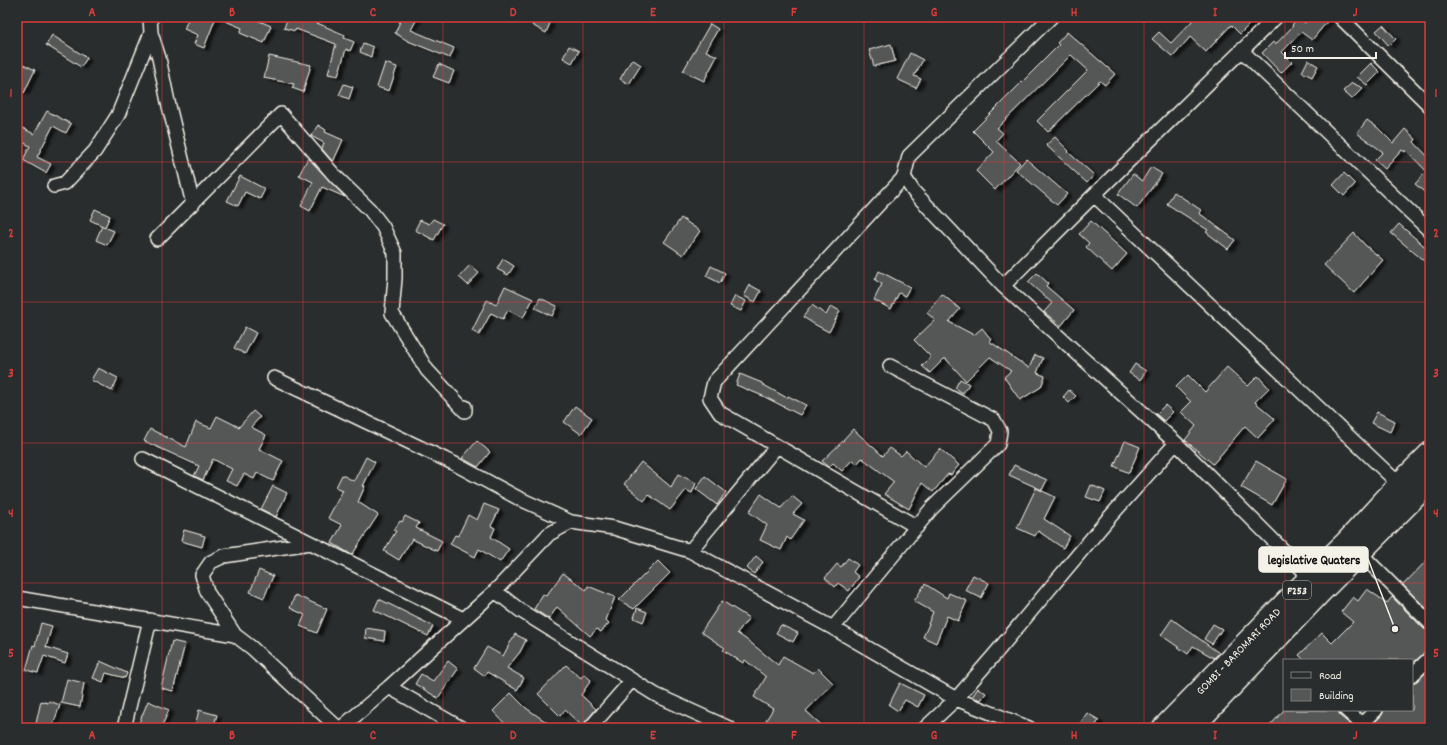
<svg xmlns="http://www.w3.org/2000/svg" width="1447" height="745" viewBox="0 0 1447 745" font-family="Dekko,sans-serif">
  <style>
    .building { fill: #555756; stroke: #f4f1e8; filter: url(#shadow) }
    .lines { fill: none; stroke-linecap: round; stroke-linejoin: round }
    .minor-casing { stroke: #f4f1e8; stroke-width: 16 }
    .primary-casing { stroke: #f4f1e8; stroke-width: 24 }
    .minor { stroke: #2a2d2e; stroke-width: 13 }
    .primary { stroke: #2a2d2e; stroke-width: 21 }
    .grid { fill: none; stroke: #d93c3b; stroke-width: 1; stroke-opacity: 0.55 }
    .labels { text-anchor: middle; stroke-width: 3.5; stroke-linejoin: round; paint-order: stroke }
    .shield { fill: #2a2d2e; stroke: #b7b6b0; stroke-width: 1 }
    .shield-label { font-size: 11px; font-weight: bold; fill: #f4f1e8 }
    .street-label { font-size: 12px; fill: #f4f1e8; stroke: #2a2d2e }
    .leader { fill: none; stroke: #f4f1e8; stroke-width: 1.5 }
    .callout-dot { fill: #f4f1e8; stroke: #2a2d2e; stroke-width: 1.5 }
    .callout { fill: #f4f1e8; stroke: #f4f1e8; stroke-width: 1.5 }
    .callout-label { font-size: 13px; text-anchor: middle; font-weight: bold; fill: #111 }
    .neatline { fill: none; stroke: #d93c3b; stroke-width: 1.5 }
    .grid-label { font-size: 13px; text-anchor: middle; font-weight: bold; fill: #d93c3b }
  </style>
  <defs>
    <filter id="shadow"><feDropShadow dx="4.5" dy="2.5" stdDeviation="1" flood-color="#0009"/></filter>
  </defs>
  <rect width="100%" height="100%" fill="#2a2d2e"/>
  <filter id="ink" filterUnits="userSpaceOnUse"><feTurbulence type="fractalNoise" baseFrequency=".025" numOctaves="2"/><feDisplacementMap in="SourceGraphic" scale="8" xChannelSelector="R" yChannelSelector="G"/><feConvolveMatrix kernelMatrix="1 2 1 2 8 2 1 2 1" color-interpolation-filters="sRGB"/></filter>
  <g filter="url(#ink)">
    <path class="building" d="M189 17H259L257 20 271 26 264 43 240 33 242 28 216 17 204 48 194 44 198 35 184 29Z
      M288 17H303L345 35 344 38 354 42 350 51 346 49 338 76 328 74 336 44 296 29 295 31 284 28Z
      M402 17H418L411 30 454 48 450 58 408 41 395 33Z
      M536 17H539L550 23 546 33 532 25Z
      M1196 17H1246L1252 22 1240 34 1231 25 1206 52 1190 37 1173 57 1152 39 1159 32 1171 43Z
      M1310 17H1331L1312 40 1301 32 1282 52 1292 62 1281 73 1262 53 1273 42 1275 45 1293 26 1292 25 1298 18 1305 23Z
      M710 24 718 29 706 51 717 56 704 81 683 71Z
      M1383 25 1396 39 1389 46 1376 31Z
      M1067 32 1115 74 1105 85 1100 81 1048 132 1037 121 1088 70 1071 55 997 128 1003 133 996 141 1020 163 995 190 976 171 994 152 973 131 1059 45 1057 43Z
      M52 35 87 58 81 67 46 45Z
      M363 43 373 47 371 57 360 52Z
      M891 44 895 61 874 66 869 50Z
      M569 46 579 51 572 63 563 58Z
      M910 53 923 60 914 76 921 79 916 88 897 79Z
      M269 56 311 65 303 92 292 88 294 84 264 78Z
      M632 59 641 65 629 84 620 79Z
      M1308 60 1318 66 1312 77 1302 72Z
      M17 61 35 70 24 93 17 89V82L21 74 17 72Z
      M385 63 397 67 389 91 377 87Z
      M1371 63 1380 72 1367 85 1357 77Z
      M439 64 454 71 449 83 433 77Z
      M1352 83 1363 88 1352 99 1343 91Z
      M344 84 353 87 349 99 339 95Z
      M47 111 71 124 66 133 53 126 37 157 51 164 46 173 23 160 30 146 17 139V125L34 134Z
      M1367 120 1378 128 1393 143 1405 129 1416 139 1414 142 1430 159V175L1406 150 1405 152 1402 150 1385 169 1375 160 1383 152 1357 133Z
      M318 125 326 130 325 132 343 140 333 162 322 149 324 143 311 136Z
      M1055 137 1069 151 1068 152 1094 175 1087 183 1046 145Z
      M308 158 310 160 345 197 322 187 310 211 301 206 313 182 299 175Z
      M1026 159 1067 194 1057 205 1016 170Z
      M1151 167 1162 174 1137 208 1118 194 1133 174 1142 181Z
      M1344 173 1355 184 1344 196 1333 185Z
      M1425 173 1430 177V197L1415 184Z
      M240 176 265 189 260 199 245 192 238 206 227 201Z
      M1174 192 1201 210 1199 213 1235 240 1228 249 1206 232 1208 230 1167 204Z
      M95 209 110 216 105 227 90 220Z
      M681 218 700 231 683 255 664 242Z
      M433 219 443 224 434 240 415 230 420 220 429 224Z
      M1091 221 1127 254 1112 271 1086 247 1089 243 1079 234Z
      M1399 224 1430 251V266L1391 233Z
      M102 226 114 231 107 245 96 240Z
      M1354 233 1366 246 1383 260 1354 293 1324 265Z
      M503 259 514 266 508 275 497 269Z
      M470 265 479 273 468 285 459 277Z
      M711 266 725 273 720 283 706 276Z
      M879 271 910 287 905 296 899 293 891 309 874 300 882 284 875 280Z
      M1037 273 1048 283 1046 286 1074 310 1061 326 1044 312 1052 303 1028 282Z
      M750 285 761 291 755 302 744 296Z
      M505 286 533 299 523 318 508 310 503 319 491 313 479 335 472 331 487 300 496 305Z
      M942 294 960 309 949 322 974 335 982 328 991 339 989 341 1029 368 1035 355 1043 358 1037 373 1045 376 1041 387 1020 400 1004 377 1011 371 990 357 966 381 946 359H944L930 373 922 366 931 357 914 340 935 320 927 313Z
      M735 296 746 301 741 311 730 306Z
      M540 298 557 306 552 316 535 308Z
      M812 305 826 315 831 306 840 311 829 332 814 324 803 317Z
      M245 327 256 333 245 354 234 348Z
      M1135 364 1146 371 1140 380 1129 373Z
      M1227 367 1248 386 1258 376 1269 388 1255 402 1275 419 1258 438 1245 426 1213 464 1185 440 1196 426 1181 412 1191 402 1176 387 1188 375 1205 392Z
      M98 368 118 378 112 391 91 380Z
      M740 374 762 383V384L787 398 788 396 806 405 800 415 763 396 736 385Z
      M960 379 969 384 963 393 955 388Z
      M1069 390 1076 396 1069 403 1063 397Z
      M1165 405 1173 412 1164 421 1156 414Z
      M575 406 592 418 581 434 564 422Z
      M253 411 260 417 251 427 266 435 259 449 283 461 273 481 257 473 254 479 244 474 237 486 226 481 232 469 213 459 203 480 194 476 199 466 144 441 150 429 186 447 196 422 211 428 217 416 239 427Z
      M1377 412 1395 421 1390 432 1371 423Z
      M853 429 883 456 890 448 901 456 906 451 924 467 940 449 959 465 951 475 948 474 933 492 922 483 909 509 884 494 894 482 862 458 857 464 852 460 842 471 833 463 829 467 822 461 844 440H843Z
      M477 441 490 452 478 467 462 458Z
      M1125 441 1140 447 1129 473 1114 466Z
      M366 457 375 462 363 486H365L358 502 378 515 352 555 332 543 342 525 328 518 343 490 336 487 342 475 354 481Z
      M1256 461 1287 479 1272 505 1241 487Z
      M641 462 671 487 678 474 696 483 692 493 686 490 670 510 649 495 644 501 624 484Z
      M1014 465 1047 480 1042 490 1009 475Z
      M705 476 726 492 717 505 696 489Z
      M1091 485 1105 491 1100 502 1086 497Z
      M273 486 287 493 276 517 261 509Z
      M1036 488 1055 497 1044 519 1070 536 1063 548 1038 531 1035 536 1017 528Z
      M761 494 781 508 792 496 802 504 793 514 804 520 790 540 787 537 781 550 760 540 767 525 749 512Z
      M484 504 499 510 491 526 495 528 491 537 509 549 500 562 479 549 475 557 450 544 455 535 458 536 468 515 477 520Z
      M405 516 419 523 416 528 442 541 437 551 412 539 399 560 384 551 396 531 394 530 400 521 402 522Z
      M184 530 205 536 202 547 181 541Z
      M756 556 763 562 754 574 747 568Z
      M1430 557V612L1403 585Z
      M848 558 858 565 853 572 859 577 849 591 838 583 835 587 825 578 837 564 841 567Z
      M658 561 670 573 634 609 619 600Z
      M259 570 273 576 264 598 250 592Z
      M563 573 586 590 588 586 615 597 606 620 609 623 601 632 597 629 590 636 557 607 549 619 534 609 543 594 546 596Z
      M973 575 989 583 981 598 965 590Z
      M925 584 947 598 949 593 967 601 958 621 947 616 936 643 923 637 929 624H928L933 612 914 601Z
      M1367 589 1387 603 1392 597 1424 629 1430 631V650L1425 652 1412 664V660H1304L1299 655 1322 633 1332 643 1353 622 1341 612 1353 597 1358 601Z
      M295 595 327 609 317 633 300 626 305 615 290 608Z
      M379 599 433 626 428 636 374 610Z
      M722 601 749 618 737 633 751 643 778 665 783 656 813 673 818 668 833 683 806 711 825 728H777L766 720 773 709 754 697 766 677 745 660 743 663 723 650 725 648 701 632Z
      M637 608 647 612 643 622 634 618Z
      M1172 619 1219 653 1214 658 1193 646 1188 654 1161 635Z
      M41 623 52 626 46 647 68 654 65 663 44 656 38 673 26 670 33 645 35 646Z
      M1213 624 1222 629 1212 644 1204 639Z
      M781 625 798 633 793 642 776 633Z
      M366 628 385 631 384 641 365 638Z
      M515 634 526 640 520 652 507 668 524 678 517 690 487 672 485 676 474 668 487 647 503 656Z
      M172 641 185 644 173 691 161 688Z
      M100 661 127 673 125 678 106 673 103 682 93 678Z
      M448 661 458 669 438 698 415 684 421 674 433 681Z
      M566 665 581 678 584 674 591 680 581 695 596 709 582 726 565 710 560 716 538 694Z
      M1430 669V728H1374L1373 724 1382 715 1384 710H1412V683L1417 681Z
      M67 679 84 683 80 707 61 703Z
      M900 683 924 695 918 707 905 700 898 711 889 705Z
      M978 688 986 693 981 700 972 697Z
      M511 693 526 708 555 728H525L517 723 512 728H509L493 711Z
      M41 701 48 703 49 701 60 705 52 728H35Z
      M148 701 169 710 161 728H137Z
      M199 710 217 715 213 728H201L195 726Z
      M1284 710H1338L1340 716 1351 725 1350 728H1268Z
      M1087 713 1099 720 1094 728H1077Z"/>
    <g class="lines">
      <g class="minor-casing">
        <path id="minor" d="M1051 17 909 156 904 177 914 192 1003 286 1176 443 1310 577
          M1340 17 1430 106
          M151 33 159 58 168 102 193 204
          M1241 50 1430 231
          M904 177 714 382 710 398 720 413 917 527
          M54 186 65 183 95 151 118 115 151 33 150 17
          M1094 195 1399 484
          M157 239 281 114 335 176 370 210 383 227 395 253V278L392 313 427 370 465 411V407
          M1003 286 1094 195 1276 17
          M274 378 455 464 518 498 571 522 614 528 690 551 833 628 956 699 1029 728
          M143 459 463 619
          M690 551 777 446
          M1360 553 1430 623
          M495 591 521 611 656 695 729 728
          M17 598 235 635 252 648 338 728
          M833 628 932 508 998 444 1000 431 994 420 890 366
          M235 635 207 592 202 575 211 562 224 556 311 543
          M1412 675 1430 658
          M389 687 461 728
          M1346 710 1366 728
          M124 728 150 620
          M341 728 389 687 495 591 549 534 571 522
          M590 728 632 680
          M925 728 956 699 995 654 1108 519 1176 443
          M1358 728 1376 710"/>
      </g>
      <g class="primary-casing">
        <path id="primary" d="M1163 728 1310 577 1347 541 1399 484 1430 453
          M1192 728 1320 593 1430 482"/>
      </g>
      <use href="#minor" class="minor"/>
      <use href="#primary" class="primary"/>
    </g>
  </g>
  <path class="grid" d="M162 17V728M303 17V728M443 17V728M583 17V728M724 17V728M864 17V728M1004 17V728M1144 17V728M1285 17V660M17 162H1430M17 302H1430M17 443H1430M17 583H1430M1285 710V728"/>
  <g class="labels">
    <rect class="shield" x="1283" y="581" width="28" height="18" rx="3"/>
    <g class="shield-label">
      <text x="1297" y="594">F253</text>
    </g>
    <g class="street-label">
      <text transform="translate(1238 651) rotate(-46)" y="4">GOMBI - BAROMARI ROAD</text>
    </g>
  </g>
  <path class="leader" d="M1395 629L1368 559"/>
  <circle class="callout-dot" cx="1395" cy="629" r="4"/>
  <rect class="callout" x="1259" y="547" width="109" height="25" rx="4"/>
  <g class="callout-label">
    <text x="1314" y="564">legislative Quaters</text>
  </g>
  <rect width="1447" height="745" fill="none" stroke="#2a2d2e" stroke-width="44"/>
  <rect x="1283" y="659" width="130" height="52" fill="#2a2d2e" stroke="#7b7b78"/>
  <rect x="1291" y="672" width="20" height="6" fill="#2a2d2e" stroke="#7b7b78"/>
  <text x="1319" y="679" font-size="12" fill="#f4f1e8">Road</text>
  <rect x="1291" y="689" width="20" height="12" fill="#555756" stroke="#7b7b78"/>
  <text x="1319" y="699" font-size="12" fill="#f4f1e8">Building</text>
  <path d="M1285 52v6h91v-6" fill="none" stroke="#f4f1e8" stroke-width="2"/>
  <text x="1291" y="52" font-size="12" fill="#f4f1e8" stroke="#2a2d2e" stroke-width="3" paint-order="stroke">50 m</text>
  <rect x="22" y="22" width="1403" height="701" class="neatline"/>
  <g class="grid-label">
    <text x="92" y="16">A</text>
    <text x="232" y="16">B</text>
    <text x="373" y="16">C</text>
    <text x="513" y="16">D</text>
    <text x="653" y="16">E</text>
    <text x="794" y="16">F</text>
    <text x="934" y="16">G</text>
    <text x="1074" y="16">H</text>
    <text x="1215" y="16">I</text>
    <text x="1355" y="16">J</text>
    <text x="11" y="97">1</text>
    <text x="1436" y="97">1</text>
    <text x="11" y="237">2</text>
    <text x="1436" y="237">2</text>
    <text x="11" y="377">3</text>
    <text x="1436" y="377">3</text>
    <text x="11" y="517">4</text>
    <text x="1436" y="517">4</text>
    <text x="11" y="657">5</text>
    <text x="1436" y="657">5</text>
    <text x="92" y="739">A</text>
    <text x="232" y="739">B</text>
    <text x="373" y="739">C</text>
    <text x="513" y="739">D</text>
    <text x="653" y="739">E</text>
    <text x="794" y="739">F</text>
    <text x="934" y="739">G</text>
    <text x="1074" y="739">H</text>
    <text x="1215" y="739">I</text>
    <text x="1355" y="739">J</text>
  </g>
</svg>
